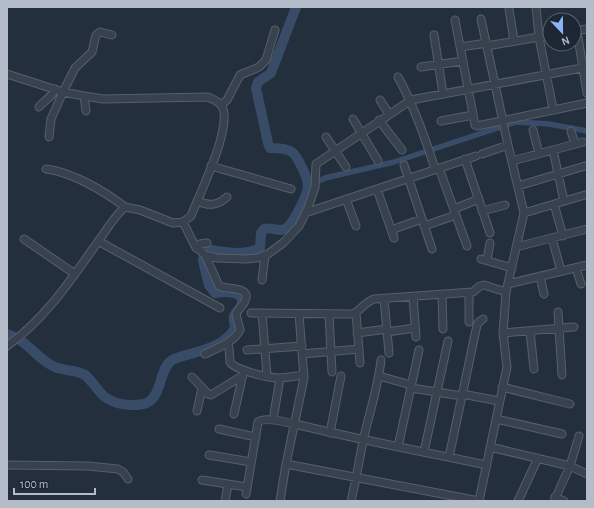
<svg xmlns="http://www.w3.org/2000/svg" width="594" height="508" viewBox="0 0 594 508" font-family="'Alegreya Sans',sans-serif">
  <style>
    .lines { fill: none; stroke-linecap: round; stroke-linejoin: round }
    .canal { stroke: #394c67; stroke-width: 5.5 }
    .river { stroke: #394c67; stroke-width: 10 }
    .minor-casing { stroke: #565f6c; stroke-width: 9 }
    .minor { stroke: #38414e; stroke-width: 7 }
  </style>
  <rect width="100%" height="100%" fill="#242f3e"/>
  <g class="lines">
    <path class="canal" d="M308 186 325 178 394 162 516 122 549 124 587 131"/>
    <path class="river" d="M7 334C25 339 35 356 51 365 62 372 76 369 85 375 90 379 95 386 99 391 109 404 128 407 143 404 163 400 158 369 172 360 175 358 180 357 183 356 196 352 213 349 223 341 228 337 235 332 235 325 234 322 233 319 234 316 236 311 241 308 242 303 243 289 223 292 215 293L209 285 203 261 204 256 211 250C226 253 247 255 260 248L261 233 264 229C272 226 280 234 288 227 294 221 308 195 308 186 308 178 298 157 292 152 286 148 277 148 270 148L268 143 256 88 258 82 271 73 296 7"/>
    <g class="minor-casing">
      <path id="minor" d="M536 7 539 37 553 109
        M509 9 514 41
        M455 20 475 125 477 126 587 103
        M574 31 587 29
        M577 31 587 93
        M434 35 443 94
        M487 46 550 35
        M460 47 487 43
        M421 67 463 61
        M7 74 63 92 84 96 103 99 208 97C212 99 218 101 221 105 235 123 199 195 191 216L183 222 173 223 140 210 125 207C113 218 107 229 97 243 71 280 45 319 7 346
        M398 77C414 106 425 137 435 169
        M84 96 86 111
        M380 100 389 114
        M221 105 227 100 240 75 259 67 266 60 275 30
        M39 107C44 100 52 98 55 89
        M353 119 378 161
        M379 120 402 150
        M441 121 473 115
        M533 130 539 154
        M571 131 575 144
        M49 137 51 119 63 92 75 68 92 52 96 35 100 32 112 35
        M326 137 346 167
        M553 150 564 201
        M482 154 508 145
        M465 159 490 233
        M512 161 583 142
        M404 165 432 249
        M211 166 291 189
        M439 168 467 246
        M46 169C72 172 104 191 125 207
        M518 186 585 166
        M377 189 394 238
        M346 199 356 226
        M197 201C209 206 217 206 227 197
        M554 204 563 236
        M454 209 479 199
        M482 211 505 205
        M305 213 476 156
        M524 213 585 195
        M183 222 195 246 205 255 217 258 246 259 257 258 268 254 283 243 299 226 308 208 315 187 316 164 411 100 587 67
        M424 226 456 215
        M391 230 422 219
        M552 238 561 271
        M24 239 75 274
        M98 241 220 308
        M516 247 587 229
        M196 248 200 244 207 243
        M481 259 512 268
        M487 260 490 243
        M576 268 581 284
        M540 276 544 294
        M262 280 265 255
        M508 284 587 265
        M469 293V322
        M442 295 443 329
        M413 297 416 337
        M384 299 389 353
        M558 312 562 375
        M251 313 353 314C361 310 365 302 374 299L473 292 480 286 484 285 506 292
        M262 313 267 376
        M356 313 360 363
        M329 314 332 372
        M530 331 534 369
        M387 332 415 328
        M357 333 387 329
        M503 333 574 327
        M229 347 230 362C235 370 268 378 278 378 286 378 295 376 304 375
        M247 350 302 346
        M205 354C217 348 233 343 240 330L236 314C238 310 241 307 244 303 253 287 231 289 222 287L219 286 205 255
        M302 354 359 349
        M379 376 411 385
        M192 377 208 394 211 395 242 376
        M502 387 570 404
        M411 388 462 396
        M462 394 499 401
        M197 411 202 388
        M234 414 243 374
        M274 414 280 378
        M496 419 562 434
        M219 429 256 437
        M330 433 341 376
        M398 447 419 350
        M490 447 570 466 587 474
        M424 452 448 341
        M209 455 251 462
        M449 457 477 325 479 322 483 319
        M286 464 304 378 299 314
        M7 465 88 466 118 469 123 472 128 479
        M202 480 247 487
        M246 494 258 422C265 416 290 423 299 425 361 440 424 452 487 465
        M555 497 564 501
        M225 501 228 484
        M280 501 286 464 479 501
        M351 501C356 481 359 461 363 441 369 414 378 388 381 360
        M479 501 507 367 503 333 506 292 524 213 508 145 481 19
        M518 501 538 458
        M554 501 570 466 579 436"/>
    </g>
    <use href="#minor" class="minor"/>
  </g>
  <rect width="594" height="508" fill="none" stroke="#b4bcc9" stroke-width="16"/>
  <g transform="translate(562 32) rotate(158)"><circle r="19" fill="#1d2633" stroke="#59626f"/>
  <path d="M0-3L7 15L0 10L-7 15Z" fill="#8ab4f8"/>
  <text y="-6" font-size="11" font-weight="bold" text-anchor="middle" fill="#b4bcc9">N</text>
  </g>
  <path d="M14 488v6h81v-6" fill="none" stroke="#b4bcc9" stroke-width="2"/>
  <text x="20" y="488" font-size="12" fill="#b4bcc9" stroke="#1d2633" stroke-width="3" paint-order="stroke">100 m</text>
</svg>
